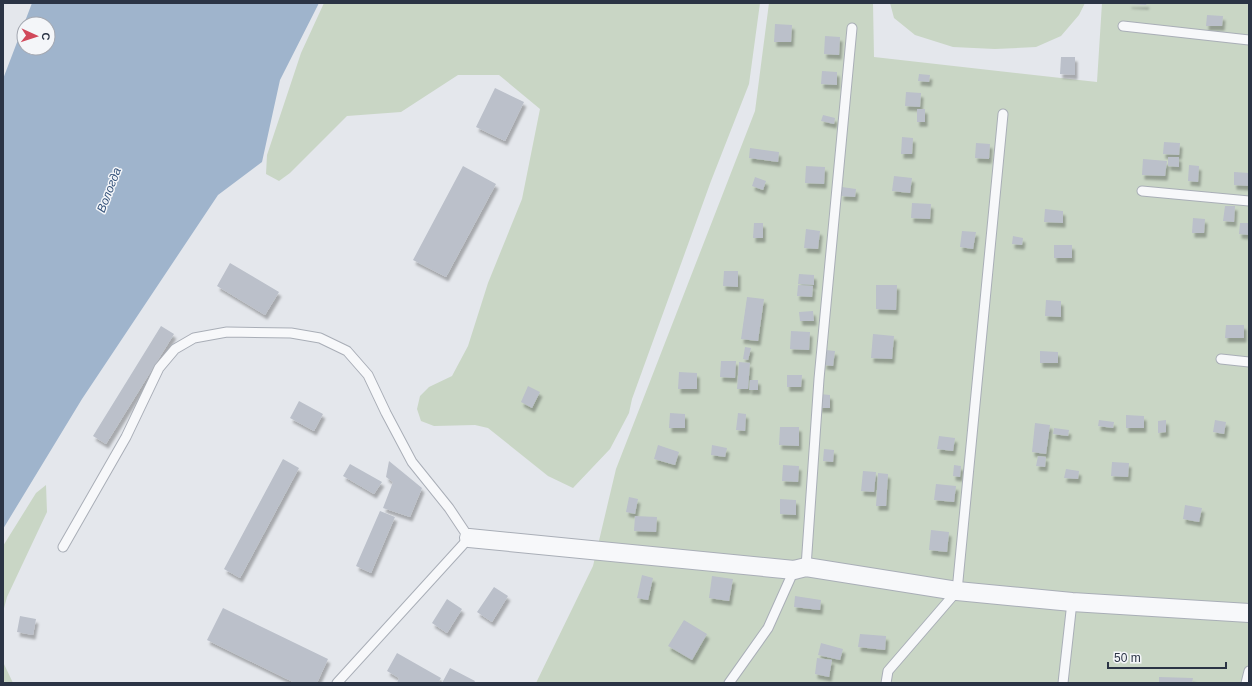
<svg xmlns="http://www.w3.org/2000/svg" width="1252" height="686" viewBox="0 0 1252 686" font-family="Helvetica,sans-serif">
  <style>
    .green { fill: #c9d6c5 }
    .water { fill: #9fb4cc; fill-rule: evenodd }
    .building { fill: #bbc0ca; filter: url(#shadow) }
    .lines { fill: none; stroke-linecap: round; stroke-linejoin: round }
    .service-casing { stroke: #a9aeb7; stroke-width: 11 }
    .minor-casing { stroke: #a9aeb7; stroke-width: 20 }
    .service { stroke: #f7f8fa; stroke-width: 9 }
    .minor { stroke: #f7f8fa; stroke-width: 18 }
    .labels { text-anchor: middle; stroke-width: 3; stroke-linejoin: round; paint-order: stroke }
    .water-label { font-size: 12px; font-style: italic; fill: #34527a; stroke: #f4f6f9 }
  </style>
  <defs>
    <filter id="shadow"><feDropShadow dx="2.5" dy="4.5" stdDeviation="1" flood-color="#0004"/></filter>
  </defs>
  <rect width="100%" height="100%" fill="#e4e7ec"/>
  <path class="green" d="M324 3H760L749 84 711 181 632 399 629 413 610 449 573 488 548 476 488 428 475 425 434 426 421 421 417 409 420 396 429 387 452 376 468 346 488 283 522 199 540 109 499 75H458L401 112 347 116 290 173 279 181 266 174 267 155 301 53Z
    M769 3H873L874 57 1097 82 1102 3H1249V683H536L593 566 616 469 755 111Z
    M890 3H1085L1079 15 1061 36 1036 47 995 49 953 47 915 35 894 18Z
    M46 485 47 512 7 597 3 612V546L36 493Z
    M3 660V662L13 683H3Z"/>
  <path class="water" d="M32 3H319L280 80 262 162 218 195 82 399 3 529V79ZM24 24H48V48H24Z"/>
  <path class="building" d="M1129 3H1147L1146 5 1129 4Z
    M1207 15 1223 16 1222 26H1206Z
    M775 24 792 25 791 42H774Z
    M825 36 840 37 839 55 824 54Z
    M1061 57H1075V75L1060 74Z
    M822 71 837 72V85L821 84Z
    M919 74 930 75 929 82 918 81Z
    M495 88 524 102 505 141 476 127Z
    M906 92 921 93 920 107 905 106Z
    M917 109H925V122H917Z
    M823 115 835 118 834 124 821 121Z
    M902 137 913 138 912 154H901Z
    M1164 142 1180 143 1179 155 1163 154Z
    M976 143 990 144 989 159 975 158Z
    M750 148 779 152 778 162 749 158Z
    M1168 157H1179V167L1168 166Z
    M1143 159 1167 161 1165 176 1142 175Z
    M1189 165 1199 166 1198 182 1188 181Z
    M463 166 496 184 446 277 413 260Z
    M806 166 825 167 824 184 805 183Z
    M1234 172 1249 173V186L1234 185Z
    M894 176 912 178 910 193 892 191Z
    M755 177 766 181 763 190 752 186Z
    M842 187 856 189 855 197 841 196Z
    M912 203 931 204 930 219 911 218Z
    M1225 206H1235L1234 222 1223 221Z
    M1045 209 1063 211V223L1044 222Z
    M1193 218 1205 219 1204 233H1192Z
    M754 223H763V238H753Z
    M1240 223H1249V235L1239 234Z
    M806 229 820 231 818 249 804 248Z
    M962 231 976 232 973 249 960 247Z
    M1013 236 1023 238 1022 245 1012 244Z
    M1054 245H1072V258H1054Z
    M230 263 279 292 265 315 217 286Z
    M724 271H738V287L723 286Z
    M799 274 814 275V285L798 284Z
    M798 285 813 286 812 297 797 296Z
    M876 285H897L896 310 876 309Z
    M747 297 764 299 758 341 741 339Z
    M1046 300 1061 301V317L1045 316Z
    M813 311 814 321H800L799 312Z
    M1226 325H1244V338H1225Z
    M161 326 174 334 106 444 93 436Z
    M791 331 810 332 809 350 790 349Z
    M873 334 894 336 892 359 871 358Z
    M745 347 751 348 748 360 743 359Z
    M826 350 835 351 833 366 824 365Z
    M1040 351 1058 352V363H1040Z
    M721 361H736L735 378 720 377Z
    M739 362 750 363 748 389H737Z
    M679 372 697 373V389H678Z
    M787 375H802L801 387H787Z
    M750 380H758V390H749Z
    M528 386 540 392 532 408 521 402Z
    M820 394 830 395V408H819Z
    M299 401 323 414 314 431 290 418Z
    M670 413 685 414V428H669Z
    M738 413 746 414 745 431 736 430Z
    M1126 415 1144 416V428H1126Z
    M1099 420 1114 422 1113 428 1098 426Z
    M1166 420V432L1158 433V421Z
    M1215 420 1226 422 1224 434 1213 432Z
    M1035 423 1050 425 1046 454 1032 452Z
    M780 427H799V446L779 445Z
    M1054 428 1069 430 1068 436 1053 434Z
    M939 436 955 438 953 451 937 449Z
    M658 445 679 452 675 465 654 459Z
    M712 445 727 448 725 457 711 455Z
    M824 449 834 450 833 462 823 461Z
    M1038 456 1046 457 1045 467 1036 466Z
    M283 459 299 468 240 578 224 569Z
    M389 461 422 488 410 517 383 508 393 482 386 477Z
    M1112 462 1129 463 1128 477 1111 476Z
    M350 464 382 482 374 494 343 476Z
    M783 465 799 466 798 482 782 481Z
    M954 465 961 466 960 477 953 476Z
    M1066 469 1079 471 1078 479 1064 478Z
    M863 471 876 472 874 492 861 491Z
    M878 473 888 474 886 506H876Z
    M936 484 956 486 954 502 934 500Z
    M629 497 638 499 635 514 626 512Z
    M780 499 796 500V515L780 514Z
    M1185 505 1202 508 1199 522 1183 519Z
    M380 511 395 517 371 573 356 566Z
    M635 516 657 517 656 532 634 531Z
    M931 530 949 532 947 552 929 550Z
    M642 575 653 578 648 600 637 598Z
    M712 576 733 579 729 601 709 598Z
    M494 587 508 596 492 622 477 612Z
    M795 596 821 600 820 610 794 607Z
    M447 599 462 609 447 633 432 623Z
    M223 608 328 659 317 683H295L207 640Z
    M20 616 36 619 33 635 17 632Z
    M684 620 707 634 692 660 668 646Z
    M860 634 886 636 885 650 858 647Z
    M821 643 843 649 840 660 818 655Z
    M397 653 441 678 438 683H397L399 678 387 671Z
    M817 658 832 660 829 677 815 674Z
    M450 668 475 681 474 683H442Z
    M1159 677 1193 678 1192 683H1159Z"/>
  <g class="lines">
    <g class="service-casing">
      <path id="service" d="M1123 26 1249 40
        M1142 191 1249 201
        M1221 359 1249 362
        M63 547 126 437 159 368 175 349 194 338 227 332 291 333 320 338 347 351 368 375 386 413 412 462 449 508 469 538 337 683
        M806 567 819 379 852 28
        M729 683 768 628 794 570
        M886 683 888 671 957 591 1003 114
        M1063 683 1072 602
        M1246 683 1249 671"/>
    </g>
    <g class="minor-casing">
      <path id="minor" d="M469 538 794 570 806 567 957 591 1072 602 1249 613"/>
    </g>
    <use href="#service" class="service"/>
    <use href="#minor" class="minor"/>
  </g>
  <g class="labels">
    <g class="water-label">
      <text transform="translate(109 190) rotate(-69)" y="4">Вологда</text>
    </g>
  </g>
  <rect width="1252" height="686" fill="none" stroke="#2b3445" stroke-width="8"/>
  <g transform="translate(36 36) rotate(93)"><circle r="19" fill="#f4f6f9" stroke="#a4a8b1"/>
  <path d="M0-3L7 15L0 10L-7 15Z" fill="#d1495b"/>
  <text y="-6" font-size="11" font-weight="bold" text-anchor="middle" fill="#2b3445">С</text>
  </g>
  <path d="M1108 662v6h118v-6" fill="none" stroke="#2b3445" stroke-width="2"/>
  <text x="1114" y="662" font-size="12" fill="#2b3445" stroke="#f4f6f9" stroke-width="3" paint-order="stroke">50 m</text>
</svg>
